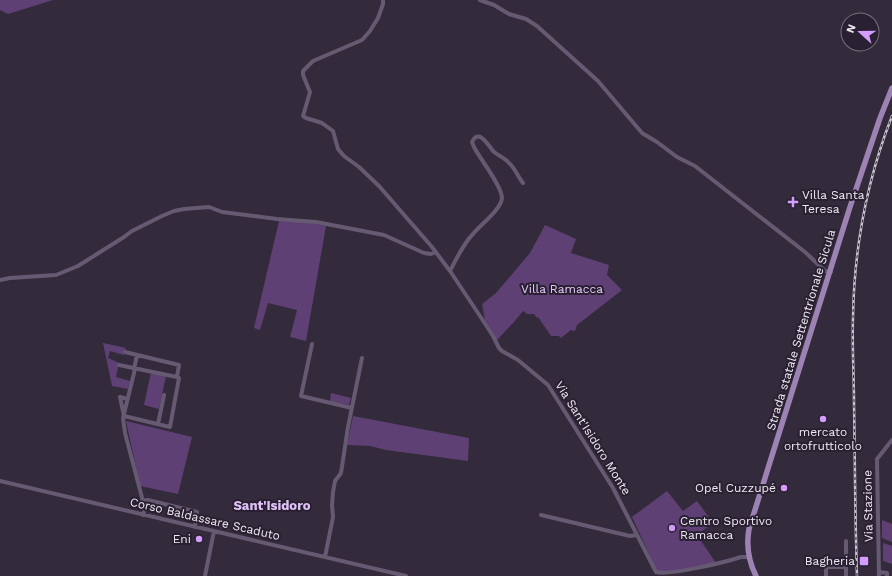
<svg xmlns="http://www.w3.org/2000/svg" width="892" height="576" viewBox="0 0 892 576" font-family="'Work Sans',sans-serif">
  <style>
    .green { fill: #5e4075 }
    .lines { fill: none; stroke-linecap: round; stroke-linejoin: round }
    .minor { stroke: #665972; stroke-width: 4 }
    .major { stroke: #9d82b4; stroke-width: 5.5 }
    .rail-casing { stroke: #c8c1ce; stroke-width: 2.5 }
    .rail { stroke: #292031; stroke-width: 1; stroke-dasharray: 3; stroke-linecap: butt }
    .poi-dot { fill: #d39cfd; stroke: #292031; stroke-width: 1.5 }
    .labels { text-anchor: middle; stroke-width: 4; stroke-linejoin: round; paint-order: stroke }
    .poi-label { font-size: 12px; fill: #f0e9f5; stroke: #292031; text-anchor: end }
    .park-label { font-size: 12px; fill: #e5cafc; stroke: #292031 }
    .street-label { font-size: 12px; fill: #f0e9f5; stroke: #292031 }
    .neighbourhood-label { font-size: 13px; font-weight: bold; fill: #e0c2f8; stroke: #292031 }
  </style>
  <rect width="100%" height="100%" fill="#332a3b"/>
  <path class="green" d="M0 0H53L8 14 0 10Z
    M279 221 305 222 326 226 306 341 290 337 297 310 268 303 260 330 254 328Z
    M545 225 576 239 571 253 609 265 607 275 622 290 577 325 575 331 571 330 561 338 559 336H551L538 317 537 318 534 314H527L523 311 514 322 497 340 485 320 482 304 496 293 530 253Z
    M103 343 126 348 124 355 110 351 108 358 119 363 116 377 130 381 128 389 112 386Z
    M151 372 166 376 159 409 144 405Z
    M331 393 351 398 349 405 330 401Z
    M353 416 469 438 468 461 386 450 370 446 347 445Z
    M126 421 192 437 178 494 140 486Z
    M667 491 683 511 697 501 713 523 697 535 716 563 693 569 659 572 657 571 632 517Z
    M200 514C205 524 219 522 228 527V530L198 523Z
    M882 520 892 524V542L882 538Z
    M883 543 892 546V564L883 561Z"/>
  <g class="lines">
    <path class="minor" d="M383 0V4L378 18 370 31 362 40 313 61 303 71V75L310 92 303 116 306 118 322 123 333 131 338 149 344 156 359 167 379 186 432 247 450 271 482 319 493 336 499 348 502 351 518 360 548 385 613 488 656 572C668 576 726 562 741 557H748
      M480 0 494 5 509 14 526 19 537 26 598 81 642 133 657 142 677 157 695 166 805 252 825 271 831 272
      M450 271C457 258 463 244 473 234 480 225 501 210 502 198 502 186 480 159 474 147L472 142C479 127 489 147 494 152 499 156 505 158 509 163 515 168 518 177 523 183
      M0 280 10 278 56 275 78 266 124 237 132 231 162 216 174 211 184 209 209 207 222 212 277 219 316 222 384 235 424 253 431 254 436 252
      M312 344 301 396 352 408
      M125 352 179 365 177 377 179 378 170 427 124 416 120 397 127 399
      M119 365 177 377
      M134 369 137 355
      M135 369 123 418 125 433 145 509 143 515
      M158 424 164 395
      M0 481 406 576
      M142 501 148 500 197 512 195 527
      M541 515 630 536 637 535
      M846 541V576
      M325 557 333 517 332 505 333 492 335 481 341 473 348 427 362 358
      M879 572 887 573V576
      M205 576 214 531
      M826 576V567H846
      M879 576 877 459 892 440"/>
    <path class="major" d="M756 576C748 560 746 546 749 529L850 207 880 118 892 88"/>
    <g class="rail-casing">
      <path id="rail" d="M857 576C855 518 855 461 854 403 854 375 852 346 853 318 854 249 867 180 892 116"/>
    </g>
    <use href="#rail" class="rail"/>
  </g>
  <g class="poi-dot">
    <path d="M791 196h4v4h4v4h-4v4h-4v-4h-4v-4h4z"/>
    <circle cx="823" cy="419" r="4"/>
    <circle cx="784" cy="488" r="4"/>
    <circle cx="672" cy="528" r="4"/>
    <circle cx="199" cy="539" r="4"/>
    <rect x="859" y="556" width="10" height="10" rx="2"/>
  </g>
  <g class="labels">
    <g class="poi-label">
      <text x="802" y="199" text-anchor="start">Villa Santa<tspan x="802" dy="14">Teresa</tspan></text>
      <text x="823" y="436" text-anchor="middle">mercato<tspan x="823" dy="14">ortofrutticolo</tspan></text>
      <text x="776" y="492">Opel Cuzzupé</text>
      <text x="680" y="525" text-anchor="start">Centro Sportivo<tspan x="680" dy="14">Ramacca</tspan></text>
      <text x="191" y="543">Eni</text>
      <text x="855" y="565">Bagheria</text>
    </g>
    <g class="park-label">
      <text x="562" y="293">Villa Ramacca</text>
    </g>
    <g class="street-label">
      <text transform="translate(801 330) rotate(-73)" y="4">Strada statale Settentrionale Sicula</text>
      <text transform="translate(593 438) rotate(58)" y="4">Via Sant'Isidoro Monte</text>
      <text transform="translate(868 506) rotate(-91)" y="4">Via Stazione</text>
      <text transform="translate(205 519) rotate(13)" y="4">Corso Baldassare Scaduto</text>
    </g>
    <g class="neighbourhood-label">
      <text x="272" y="510">Sant'Isidoro</text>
    </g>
  </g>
  <g transform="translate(860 32) rotate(291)"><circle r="19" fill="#292031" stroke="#79707f"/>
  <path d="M0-3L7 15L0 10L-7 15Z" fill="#d39cfd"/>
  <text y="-6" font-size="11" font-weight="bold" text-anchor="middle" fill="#f0e9f5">N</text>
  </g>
</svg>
